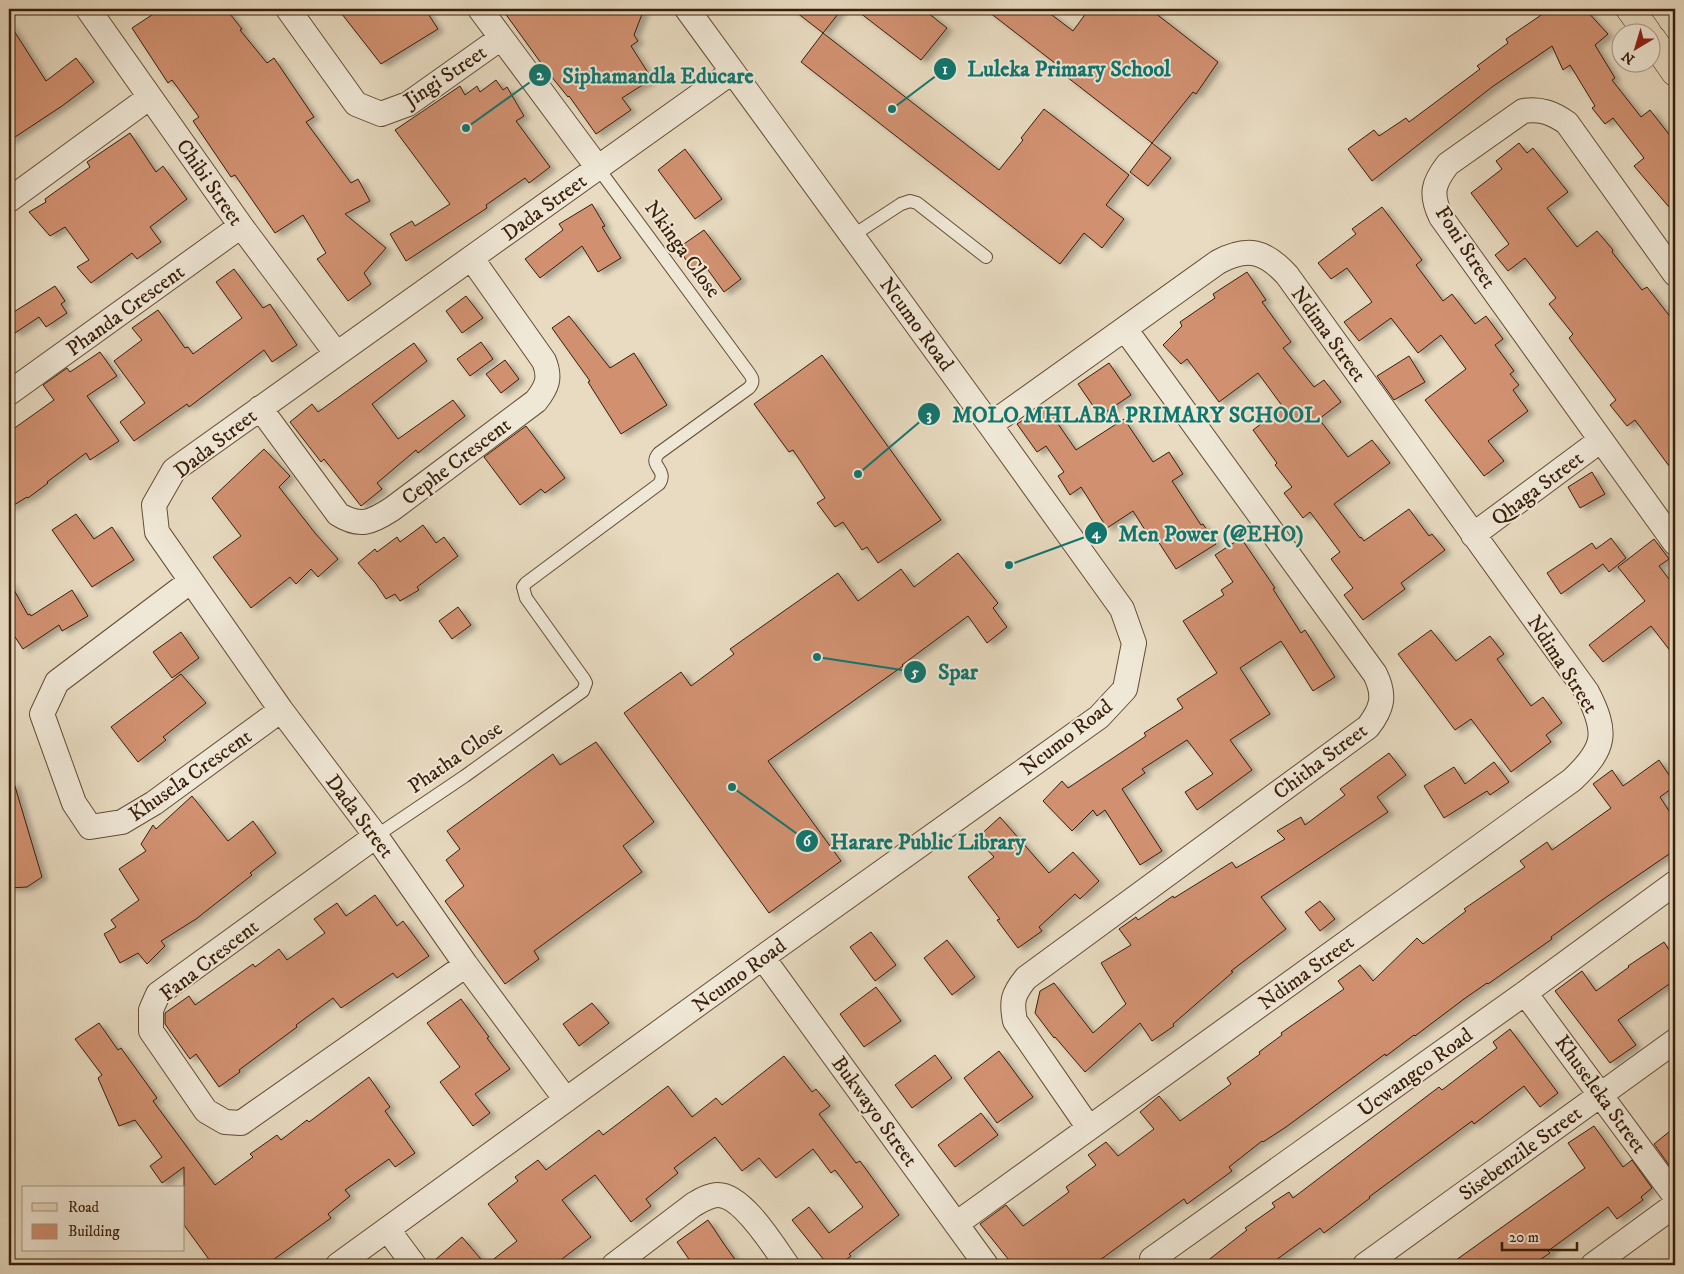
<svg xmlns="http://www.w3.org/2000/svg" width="1684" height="1274" viewBox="0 0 1684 1274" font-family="'IM FELL DW Pica',serif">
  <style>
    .building { fill: #d19171; stroke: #381e09; filter: url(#shadow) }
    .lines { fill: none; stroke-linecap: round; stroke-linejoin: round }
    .lane-casing { stroke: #644d37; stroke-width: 14 }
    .street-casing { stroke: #644d37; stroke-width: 26 }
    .primary-casing { stroke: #381e09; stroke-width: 29 }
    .lane { stroke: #f0e8d7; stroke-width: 12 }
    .street { stroke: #f0e8d7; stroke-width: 24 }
    .primary { stroke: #e8dbc1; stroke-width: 28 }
    .labels { text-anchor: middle; stroke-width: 4; stroke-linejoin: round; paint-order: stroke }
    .street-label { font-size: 21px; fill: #381e09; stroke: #f0e8d7 }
    .leader { fill: none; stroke: #0f766e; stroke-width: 2 }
    .callout-dot { fill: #0f766e; stroke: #f0e8d7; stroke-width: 2 }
    .mark-label { font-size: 15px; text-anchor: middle; font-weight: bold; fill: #fff }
    .callout-label { font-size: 22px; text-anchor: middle; font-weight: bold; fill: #0f766e; stroke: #f0e8d7; stroke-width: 4; stroke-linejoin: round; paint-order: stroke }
  </style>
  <defs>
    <filter id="shadow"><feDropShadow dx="5.5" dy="3" stdDeviation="2.5" flood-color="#0004"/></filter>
  </defs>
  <rect width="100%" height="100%" fill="#e8dbc1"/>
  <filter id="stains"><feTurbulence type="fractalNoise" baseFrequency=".004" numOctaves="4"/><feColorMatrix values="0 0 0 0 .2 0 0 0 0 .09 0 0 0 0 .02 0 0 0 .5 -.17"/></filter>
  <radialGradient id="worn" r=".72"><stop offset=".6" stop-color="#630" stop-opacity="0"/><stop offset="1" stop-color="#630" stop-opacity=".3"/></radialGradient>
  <path class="building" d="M161 9H226L242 29 240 30 267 63 274 58 314 117 306 122 351 183 358 179 370 201 345 214 386 248 364 273 371 284 348 301 317 259 326 253 303 215 275 233 235 175 231 177 193 121 199 117 172 80 168 83 132 28Z
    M338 9H425L438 29 381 64Z
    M502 9H644L634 35 638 41 631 46 652 79 622 98 631 110 596 134 569 96 568 97 546 70Z
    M792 9H842L823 33Z
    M855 9H923L947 28 921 60Z
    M985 9H1044L1073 31 1089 9H1150L1218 62 1196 94 1193 92 1152 143 1067 77 1069 74Z
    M1550 9H1585L1608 34 1595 45 1615 78 1612 80 1641 117 1650 110 1675 142V214L1634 166 1644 158 1613 118 1605 124 1592 108 1595 106 1570 65 1563 70 1552 46 1492 87 1372 181 1348 149 1374 130 1379 136 1406 118 1409 122 1480 69 1477 66 1508 43 1506 39Z
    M9 23 46 81 76 58 94 82 62 106 9 141Z
    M823 33 999 170 1023 140 1021 138 1044 109 1129 175 1106 205 1124 219 1102 248 1084 233 1060 264 801 62Z
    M496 80 503 90 507 87 524 116 516 121 550 167 529 183 525 178 486 205 487 208 406 261 390 234 412 221 415 226 450 204 395 130 460 86 465 95 477 86 480 92Z
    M130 133 156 172 163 166 187 199 150 227 161 242 137 259 132 253 91 283 77 267 89 260 65 227 50 236 29 212 46 202 45 199 90 167 87 162Z
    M1152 143 1171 158 1148 186 1130 172Z
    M1519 143 1527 153 1533 148 1568 192 1547 208 1577 247 1597 231 1613 250 1612 252 1642 290 1647 287 1675 323V474L1635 420 1627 426 1610 405 1616 400 1569 338 1573 334 1549 304 1556 298 1525 258 1508 271 1495 255 1509 244 1471 193 1502 169 1496 161Z
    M685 149 722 199 695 219 658 170Z
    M592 204 605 226 602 227 621 258 598 272 582 246 540 278 525 259 563 230 559 224Z
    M1382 207 1422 260 1416 265 1443 301 1452 294 1475 324 1486 316 1503 339 1495 345 1514 371 1510 374 1519 385 1513 390 1528 411 1488 441 1504 461 1484 476 1425 400 1466 369 1441 335 1418 353 1391 318 1359 341 1344 322 1372 302 1347 268 1331 279 1318 263 1356 234 1352 229Z
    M704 230 741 279 724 292 703 263 693 270 678 248Z
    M234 269 263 308 270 304 297 345 272 362 264 350 189 407 187 404 134 441 120 422 145 403 114 361 142 340 132 328 158 310 185 348 188 347 193 354 242 318 216 282Z
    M1247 272 1266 300 1262 302 1291 342 1283 348 1314 387 1324 380 1341 402 1319 419 1348 457 1372 440 1390 463 1334 504 1360 538 1361 537 1364 541 1409 509 1429 536 1432 534 1445 550 1401 583 1405 589 1363 620 1344 595 1353 588 1331 559 1340 552 1310 512 1303 518 1284 493 1292 487 1275 465 1277 463 1253 430 1283 407 1258 373 1219 402 1187 359 1181 364 1163 345 1182 326 1180 322 1215 298 1213 294Z
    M55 286 65 301 61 304 67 313 46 327 39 317 15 333 9 324V315Z
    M466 296 483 318 462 333 446 311Z
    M569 316 610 368 634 353 667 405 621 434 588 382 590 381 552 328Z
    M481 342 493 359 470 376 457 359Z
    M414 343 427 361 372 404 398 439 453 400 465 416 418 453 416 450 377 483 382 489 361 506 324 459 321 462 290 422 312 404 318 412Z
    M100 352 117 376 87 396 119 441 90 460 86 453 47 482 48 483 28 498 27 497 9 508V432L54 400 43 385 67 368 70 372Z
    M822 355 941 520 878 563 867 547 862 550 843 522 835 527 817 503 825 498 793 450 789 452 754 404Z
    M1409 356 1425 382 1394 400 1377 376Z
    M505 360 519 379 501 393 486 374Z
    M1109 363 1131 395 1100 416 1078 384Z
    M1045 405 1076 450 1124 419 1153 462 1169 452 1183 474 1172 481 1201 525 1203 524 1216 544 1176 569 1154 535 1150 538 1133 511 1107 528 1081 487 1070 495 1058 476 1064 472 1046 446 1037 452 1017 424Z
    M526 426 565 478 545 493 541 489 520 505 484 457Z
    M264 449 290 476 279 487 315 533 338 559 318 577 311 569 296 584 290 577 251 608 213 557 241 536 212 498Z
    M1592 472 1605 494 1580 508 1568 487Z
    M76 514 94 539 112 527 134 560 92 587 52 530Z
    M423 525 436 543 444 537 458 556 417 587 419 590 400 601 395 594 386 599 376 584 358 563 375 549 377 552 397 537 400 542Z
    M1241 538 1275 588 1273 589 1301 633 1305 630 1335 677 1313 691 1281 641 1240 668 1270 714 1230 740 1252 770 1197 810 1185 792 1213 774 1187 740 1142 769 1145 773 1122 789 1162 851 1140 865 1105 810 1097 816 1093 810 1072 831 1043 801 1062 781 1068 788 1146 736 1144 733 1183 708 1177 699 1217 673 1183 621 1224 595 1221 590 1233 582 1215 555Z
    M1611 538 1626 558 1609 572 1603 564 1561 594 1547 573 1592 543 1596 549Z
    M1654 539 1669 559 1659 566 1675 587V657L1651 626 1603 662 1589 645 1645 601 1618 567Z
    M958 553 998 603 993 608 1007 627 987 643 968 616 902 665 903 666 768 761 841 861 769 913 624 713 681 672 691 686 734 654 730 649 838 573 858 601 901 569 914 587Z
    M9 581 28 615 30 614 31 616 72 590 88 616 62 631 59 625 23 649 9 628Z
    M458 607 471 625 452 639 439 621Z
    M1431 630 1456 661 1490 636 1504 654 1497 659 1531 706 1543 697 1562 723 1546 735 1551 742 1511 772 1471 719 1455 730 1398 654Z
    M181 632 199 658 172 678 153 652Z
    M181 674 206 703 163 737 166 740 138 762 111 727Z
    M596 742 654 822 623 846 642 872 534 951 539 959 505 984 445 901 464 886 446 860 460 849 447 831 553 754 560 765Z
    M1389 753 1406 775 1377 797 1388 812 1261 897 1286 929 1231 971 1233 972 1173 1024 1174 1026 1152 1041 1140 1023 1085 1072 1055 1037 1054 1038 1035 1013 1040 991 1054 983 1093 1033 1126 1004 1101 963 1131 945 1119 929 1136 917 1138 920 1173 896 1174 898 1232 862 1236 868 1285 839 1277 831 1301 817 1305 825 1345 795 1340 789Z
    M1659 760 1675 784V786L1660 797 1675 820V850L1602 900 1551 937 1552 939 1488 984 1487 983 1464 999 1415 1036 1414 1035 1386 1056 1385 1054 1286 1127 1263 1142 1262 1141 1229 1167 1232 1171 1187 1204 1184 1199 1093 1265H1013L980 1224 1006 1205 1023 1226 1069 1192 1066 1187 1096 1165 1088 1155 1106 1142 1118 1156 1154 1129 1140 1112 1159 1096 1180 1121 1231 1084 1227 1078 1260 1054 1259 1052 1282 1035 1281 1033 1344 989 1338 981 1360 965 1373 981 1417 938 1423 944 1466 911 1464 909 1525 867 1520 861 1547 842 1552 850 1611 808 1593 784 1612 770 1623 786Z
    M1494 762 1509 782 1490 795 1487 791 1444 818 1424 786 1454 767 1465 784Z
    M9 783H14L42 877 27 887 9 888Z
    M192 796 228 841 253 821 276 853 250 873 252 875 196 919 161 941 165 946 147 964 138 953 120 963 104 934 116 927 111 920 139 900 119 869 146 851 141 844 153 825 156 829Z
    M1000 817 1049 873 1073 852 1099 881 1080 899 1075 894 1039 927 1042 931 1018 948 997 920 1000 919 968 877 994 857 977 838Z
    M375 895 397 926 403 921 429 956 397 978 393 973 341 1008 333 998 296 1025 297 1027 239 1070 240 1072 219 1087 196 1054 190 1059 165 1024V1013L189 996 195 1005 253 964 255 967 279 949 287 960 325 933 314 919 337 903 346 916Z
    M1320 901 1335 919 1320 931 1305 912Z
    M871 932 896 965 875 981 850 947Z
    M947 940 975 977 952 995 924 958Z
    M1664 942 1675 959V980L1618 1020 1636 1045 1610 1063 1555 991 1582 971 1596 991 1629 967 1628 966Z
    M876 987 901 1021 864 1047 840 1014Z
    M461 999 489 1037 487 1038 510 1069 475 1094 490 1113 473 1126 440 1082 460 1067 427 1023Z
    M592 1003 609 1023 579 1046 563 1024Z
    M99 1023 118 1050 121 1048 157 1098 153 1101 215 1185 253 1157 250 1154 277 1135 281 1140 307 1120 309 1122 369 1077 390 1107 385 1111 415 1153 395 1167 389 1159 345 1190 350 1196 328 1214 331 1218 266 1265H213L184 1225V1167L162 1183 150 1166 162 1157 135 1120 119 1126 98 1078 102 1075 75 1039Z
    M1510 1029 1558 1093 1540 1107 1524 1086 1474 1124 1472 1121 1369 1197 1370 1198 1324 1233 1320 1228 1269 1265H1202L1247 1230 1245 1228 1275 1207 1272 1203 1289 1192 1293 1198 1439 1087 1442 1090 1476 1064 1497 1048 1493 1042Z
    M999 1051 1033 1097 997 1123 964 1078Z
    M935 1055 952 1078 912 1108 895 1085Z
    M784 1056 812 1092 816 1089 830 1106 819 1114 856 1163 860 1161 899 1215 849 1254 851 1256 839 1265H828L792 1220 809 1207 829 1233 863 1207 835 1170 831 1173 813 1149 776 1178 759 1158 742 1171 715 1137 674 1168 678 1173 646 1199 651 1206 631 1222 595 1175 562 1200 591 1237 554 1265H429L462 1237 486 1265 517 1241 488 1204 518 1181 515 1177 538 1160 546 1170 599 1130 603 1135 668 1086 692 1117 716 1098 722 1105Z
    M981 1113 998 1135 955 1167 938 1145Z
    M1594 1126 1623 1167 1632 1160 1652 1188 1641 1197 1643 1200 1617 1219 1608 1207 1548 1251 1550 1253 1532 1265H1449L1585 1168 1568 1143Z
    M1675 1127V1171L1674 1172 1654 1144Z
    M708 1220 724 1244 739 1265H693L677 1242Z"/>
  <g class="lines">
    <g class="lane-casing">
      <path id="lane" d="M852 236 901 204 910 201 917 203 986 257
        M376 836 465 776 583 691 586 683 584 679 526 598 523 587 526 583 659 484C669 469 647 466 659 453L749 388C756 380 751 376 746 369L598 168"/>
    </g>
    <g class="street-casing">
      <path id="street" d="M88 9 241 226 336 353
        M288 9 356 104 381 114 408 104 501 38
        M480 9 598 168
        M9 200 150 97
        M1675 274 1567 123C1553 113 1540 108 1523 111L1448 164C1433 183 1430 194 1441 217L1675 543
        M9 393 241 226
        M260 408 338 514C360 528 372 522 392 509L536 401C547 387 551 378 544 361L472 259
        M1473 535 1601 440
        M191 581 57 682 42 714 74 803 90 827 122 822 154 803 281 710
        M376 836 158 994 151 1010V1031L206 1111 225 1122 241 1123 466 965
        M763 958 986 1265
        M1525 993 1675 1196
        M566 1100 466 965 376 836 281 710 157 532 154 505 174 470 732 72
        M1089 1128 1015 1021C1011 1001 1013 994 1026 978L1368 727C1382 709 1386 696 1375 674L1125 329
        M956 1224 1572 780C1606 748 1608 733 1587 692L1287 275C1265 251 1248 246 1218 262L990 425
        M388 1230 414 1265
        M338 1265 770 952 1099 717 1125 689 1134 643 1122 609 990 425 687 9
        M614 1265 693 1205C700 1201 709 1195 718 1195 743 1195 774 1247 787 1265
        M1157 1265 1152 1259 1525 993 1675 883
        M1365 1265 1675 1041
        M1593 1265 1675 1205"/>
    </g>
    <g class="primary-casing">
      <path id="primary" d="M1630 9 1647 32
        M1652 39 1675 72"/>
    </g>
    <use href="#lane" class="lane"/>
    <use href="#street" class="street"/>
    <use href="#primary" class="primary"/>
  </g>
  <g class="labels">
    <g class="street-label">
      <text transform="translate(445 76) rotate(-34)" y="7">Jingi Street</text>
      <text transform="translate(210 182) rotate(55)" y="7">Chibi Street</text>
      <text transform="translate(544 207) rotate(-36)" y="7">Dada Street</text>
      <text transform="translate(1466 247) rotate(57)" y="7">Foni Street</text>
      <text transform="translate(683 249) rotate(54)" y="7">Nkinga Close</text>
      <text transform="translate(125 310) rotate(-36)" y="7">Phanda Crescent</text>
      <text transform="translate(917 324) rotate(54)" y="7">Ncumo Road</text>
      <text transform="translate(1329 334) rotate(54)" y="7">Ndima Street</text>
      <text transform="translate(215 443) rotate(-38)" y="7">Dada Street</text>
      <text transform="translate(456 461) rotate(-37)" y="7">Cephe Crescent</text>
      <text transform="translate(1537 488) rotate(-37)" y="7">Qhaga Street</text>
      <text transform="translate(1563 664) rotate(57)" y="7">Ndima Street</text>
      <text transform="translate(1066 737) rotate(-38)" y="7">Ncumo Road</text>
      <text transform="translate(455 757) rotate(-35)" y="7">Phatha Close</text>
      <text transform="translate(1320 761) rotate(-37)" y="7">Chitha Street</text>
      <text transform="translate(190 775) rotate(-35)" y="7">Khusela Crescent</text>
      <text transform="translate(360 816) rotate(53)" y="7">Dada Street</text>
      <text transform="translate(209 960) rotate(-38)" y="7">Fana Crescent</text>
      <text transform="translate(1306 972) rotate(-36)" y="7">Ndima Street</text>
      <text transform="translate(739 975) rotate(-36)" y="7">Ncumo Road</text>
      <text transform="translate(1415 1072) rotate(-36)" y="7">Ucwangco Road</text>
      <text transform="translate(1601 1094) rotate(54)" y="7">Khuseleka Street</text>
      <text transform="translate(875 1111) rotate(54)" y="7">Bukwayo Street</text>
      <text transform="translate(1520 1153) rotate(-36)" y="7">Sisebenzile Street</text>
    </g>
  </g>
  <path class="leader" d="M892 109L945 69M466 128L540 75M858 474L929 414M1009 565L1096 533M817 657L915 672M732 787L807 841"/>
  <g class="callout-dot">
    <circle cx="892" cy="109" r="5"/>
    <circle cx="466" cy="128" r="5"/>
    <circle cx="858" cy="474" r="5"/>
    <circle cx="1009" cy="565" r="5"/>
    <circle cx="817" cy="657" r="5"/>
    <circle cx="732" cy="787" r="5"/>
    <circle cx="945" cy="69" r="12"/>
    <circle cx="540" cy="75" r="12"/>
    <circle cx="929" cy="414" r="12"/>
    <circle cx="1096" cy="533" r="12"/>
    <circle cx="915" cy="672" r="12"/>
    <circle cx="807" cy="841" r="12"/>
  </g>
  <g class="mark-label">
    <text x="945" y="74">1</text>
    <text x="540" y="80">2</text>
    <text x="929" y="420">3</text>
    <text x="1096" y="538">4</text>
    <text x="915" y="677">5</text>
    <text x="807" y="846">6</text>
  </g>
  <g class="callout-label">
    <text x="1069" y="76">Luleka Primary School</text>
    <text x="658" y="83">Siphamandla Educare</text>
    <text x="1136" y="422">MOLO MHLABA PRIMARY SCHOOL</text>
    <text x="1211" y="541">Men Power (@EHO)</text>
    <text x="958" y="679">Spar</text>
    <text x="928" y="849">Harare Public Library</text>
  </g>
  <rect width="1684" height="1274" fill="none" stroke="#e8dbc1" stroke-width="30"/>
  <rect x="10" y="10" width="1664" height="1254" fill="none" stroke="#381e09" stroke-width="2.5"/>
  <rect x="15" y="15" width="1654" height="1244" fill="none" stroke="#381e09"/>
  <rect x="22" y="1186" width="162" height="65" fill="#f0e8d7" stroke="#a69785"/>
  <rect x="32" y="1203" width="25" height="8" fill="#e8dbc1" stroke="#a69785"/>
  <text x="68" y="1212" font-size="15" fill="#381e09">Road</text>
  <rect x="32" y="1224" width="25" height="15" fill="#d19171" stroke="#a69785"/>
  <text x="68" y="1236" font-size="15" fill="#381e09">Building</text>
  <g transform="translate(1636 48) rotate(218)"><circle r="24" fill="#f0e8d7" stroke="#a69785"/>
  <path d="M0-4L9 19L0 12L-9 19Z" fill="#8f2418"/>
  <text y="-8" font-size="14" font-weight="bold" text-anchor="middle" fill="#381e09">N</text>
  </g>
  <path d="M1502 1242v8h75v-8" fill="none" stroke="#381e09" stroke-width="2.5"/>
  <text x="1509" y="1242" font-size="15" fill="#381e09" stroke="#f0e8d7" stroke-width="4" paint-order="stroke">20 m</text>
  <rect width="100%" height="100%" filter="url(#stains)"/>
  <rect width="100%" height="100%" fill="url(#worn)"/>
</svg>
